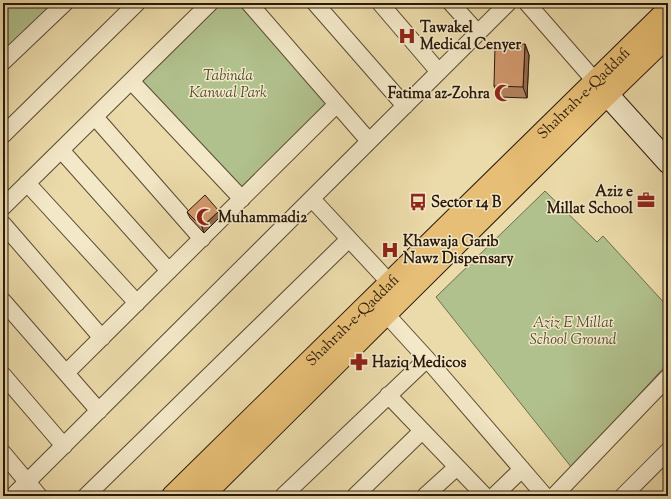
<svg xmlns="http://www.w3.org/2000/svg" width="671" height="499" viewBox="0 0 671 499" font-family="'Sorts Mill Goudy',serif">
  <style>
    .green { fill: #b1c18d; stroke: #6d6d4c }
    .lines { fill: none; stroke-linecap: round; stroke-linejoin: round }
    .street-casing { stroke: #5a4a33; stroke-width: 18 }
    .secondary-casing { stroke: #29190b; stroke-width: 24 }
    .primary-casing { stroke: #29190b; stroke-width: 24 }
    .street { stroke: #f3e8c8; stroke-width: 16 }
    .secondary { stroke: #f3e8c8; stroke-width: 22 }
    .primary { stroke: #e6be75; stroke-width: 22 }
    .wall { fill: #b4825e; stroke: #29190b }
    .shaded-wall { fill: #926a4c; stroke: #29190b }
    .building { fill: #d1976d; stroke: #29190b }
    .labels { text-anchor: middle; stroke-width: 3; stroke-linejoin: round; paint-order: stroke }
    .poi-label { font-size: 15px; font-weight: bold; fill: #29190b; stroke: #f3e8c8; text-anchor: start }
    .park-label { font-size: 15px; font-style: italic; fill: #524b32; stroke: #f3e8c8 }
    .street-label { font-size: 15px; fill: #29190b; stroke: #f3e8c8 }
  </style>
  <rect width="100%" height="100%" fill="#ecdbaa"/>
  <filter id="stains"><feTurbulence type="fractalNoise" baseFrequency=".005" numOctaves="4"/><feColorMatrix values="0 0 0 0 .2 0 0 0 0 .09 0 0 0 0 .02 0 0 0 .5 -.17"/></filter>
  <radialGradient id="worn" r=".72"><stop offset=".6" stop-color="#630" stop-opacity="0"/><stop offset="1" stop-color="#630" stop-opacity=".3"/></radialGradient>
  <path class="green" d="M3 3H55L3 53Z
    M210 3H249L337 104 242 199 131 81Z
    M545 191 597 242 603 236 668 307V363L572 468 436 297Z"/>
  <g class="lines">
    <g class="street-casing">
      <path id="street" d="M249 3 369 141
        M315 3 405 106
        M380 3 439 72
        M451 3 478 33
        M527 3 595 81
        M3 62 65 3
        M131 81 242 199
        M95 117 202 239
        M3 135 137 3
        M61 150 169 271
        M27 183 137 303
        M312 199 390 283
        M3 207 210 3
        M3 224 102 338
        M3 301 99 411
        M427 359 545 496
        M66 373 337 104
        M3 375 64 446
        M388 395 485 496
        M3 453 39 496
        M13 496 508 3
        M86 496 349 239
        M283 496 427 359 386 314
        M355 496 422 431
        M425 496 457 467
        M494 496 522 469
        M554 496 668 377
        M623 496 668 451"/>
    </g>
    <g class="secondary-casing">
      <path id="secondary" d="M595 81 668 162"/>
    </g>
    <g class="primary-casing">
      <g id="primary">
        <path id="s1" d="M173 496 668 10"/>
        <path d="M202 496 601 100 668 35"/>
      </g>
    </g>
    <use href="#street" class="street"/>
    <use href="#secondary" class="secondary"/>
    <use href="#primary" class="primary"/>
  </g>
  <path class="wall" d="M525 44 529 55 527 98 498 97 494 86Z
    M219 211 221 216 204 233 190 218 187 212Z"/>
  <path class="shaded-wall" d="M525 44 529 55 527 98 523 87Z
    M219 211 221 216 204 233 202 227Z"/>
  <path class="building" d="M525 44 523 87 494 86 495 46Z
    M205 195 219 211 202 227 187 212Z"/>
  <defs>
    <g id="hospital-bare" transform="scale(1.38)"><path d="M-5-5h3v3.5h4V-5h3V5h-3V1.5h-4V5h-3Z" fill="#8f2418" stroke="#f3e8c8" stroke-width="2.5" paint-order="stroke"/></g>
    <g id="mosque-bare" transform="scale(1.38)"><path d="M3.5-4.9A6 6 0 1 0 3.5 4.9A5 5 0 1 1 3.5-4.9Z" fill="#8f2418" stroke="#f3e8c8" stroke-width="2.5" paint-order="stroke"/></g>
    <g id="office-bare" transform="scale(1.38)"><path d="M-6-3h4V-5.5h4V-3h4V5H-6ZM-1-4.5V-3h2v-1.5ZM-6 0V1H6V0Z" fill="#8f2418" stroke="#f3e8c8" stroke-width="2.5" paint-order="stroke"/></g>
    <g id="bus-bare" transform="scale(1.38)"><path d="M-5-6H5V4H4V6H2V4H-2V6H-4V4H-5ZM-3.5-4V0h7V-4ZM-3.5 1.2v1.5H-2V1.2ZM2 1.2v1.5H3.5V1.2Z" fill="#8f2418" stroke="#f3e8c8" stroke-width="2.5" paint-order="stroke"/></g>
    <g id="pharmacy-bare" transform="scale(1.38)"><path d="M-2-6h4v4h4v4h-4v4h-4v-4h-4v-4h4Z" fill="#8f2418" stroke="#f3e8c8" stroke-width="2.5" paint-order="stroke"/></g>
  </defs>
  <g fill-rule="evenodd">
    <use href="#hospital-bare" x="407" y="36"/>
    <use href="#mosque-bare" x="503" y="93"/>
    <use href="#office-bare" x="646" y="200"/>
    <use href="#bus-bare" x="418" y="202"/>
    <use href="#mosque-bare" x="205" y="217"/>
    <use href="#hospital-bare" x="390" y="250"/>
    <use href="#pharmacy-bare" x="359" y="362"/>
  </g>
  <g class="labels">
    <g class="poi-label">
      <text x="420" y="32">Tawakel<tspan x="420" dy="17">Medical Cenyer</tspan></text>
      <text x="490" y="98" text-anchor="end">Fatima az-Zohra</text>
      <text x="633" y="196" text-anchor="end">Aziz e<tspan x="633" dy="17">Millat School</tspan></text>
      <text x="431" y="207">Sector 14 B</text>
      <text x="218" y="222">Muhammadi2</text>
      <text x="403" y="246">Khawaja Garib<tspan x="403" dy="17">Nawz Dispensary</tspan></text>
      <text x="372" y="367">Haziq Medicos</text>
    </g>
    <g class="park-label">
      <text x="228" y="80">Tabinda<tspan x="228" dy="17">Kanwal Park</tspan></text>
      <text x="573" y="327">Aziz E Millat<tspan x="573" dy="17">School Ground</tspan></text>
    </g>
    <g class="street-label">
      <text dy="5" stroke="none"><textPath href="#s1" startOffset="575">Shahrah-e-Qaddafi</textPath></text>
      <text dy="5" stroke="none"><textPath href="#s1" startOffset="251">Shahrah-e-Qaddafi</textPath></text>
    </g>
  </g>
  <rect width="671" height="499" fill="none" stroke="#ecdbaa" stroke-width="16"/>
  <rect x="4" y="4" width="663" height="491" fill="none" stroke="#29190b" stroke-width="2"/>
  <rect x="8" y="8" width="655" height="483" fill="none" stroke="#29190b"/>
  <rect width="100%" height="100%" filter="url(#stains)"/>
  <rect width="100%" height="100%" fill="url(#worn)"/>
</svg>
